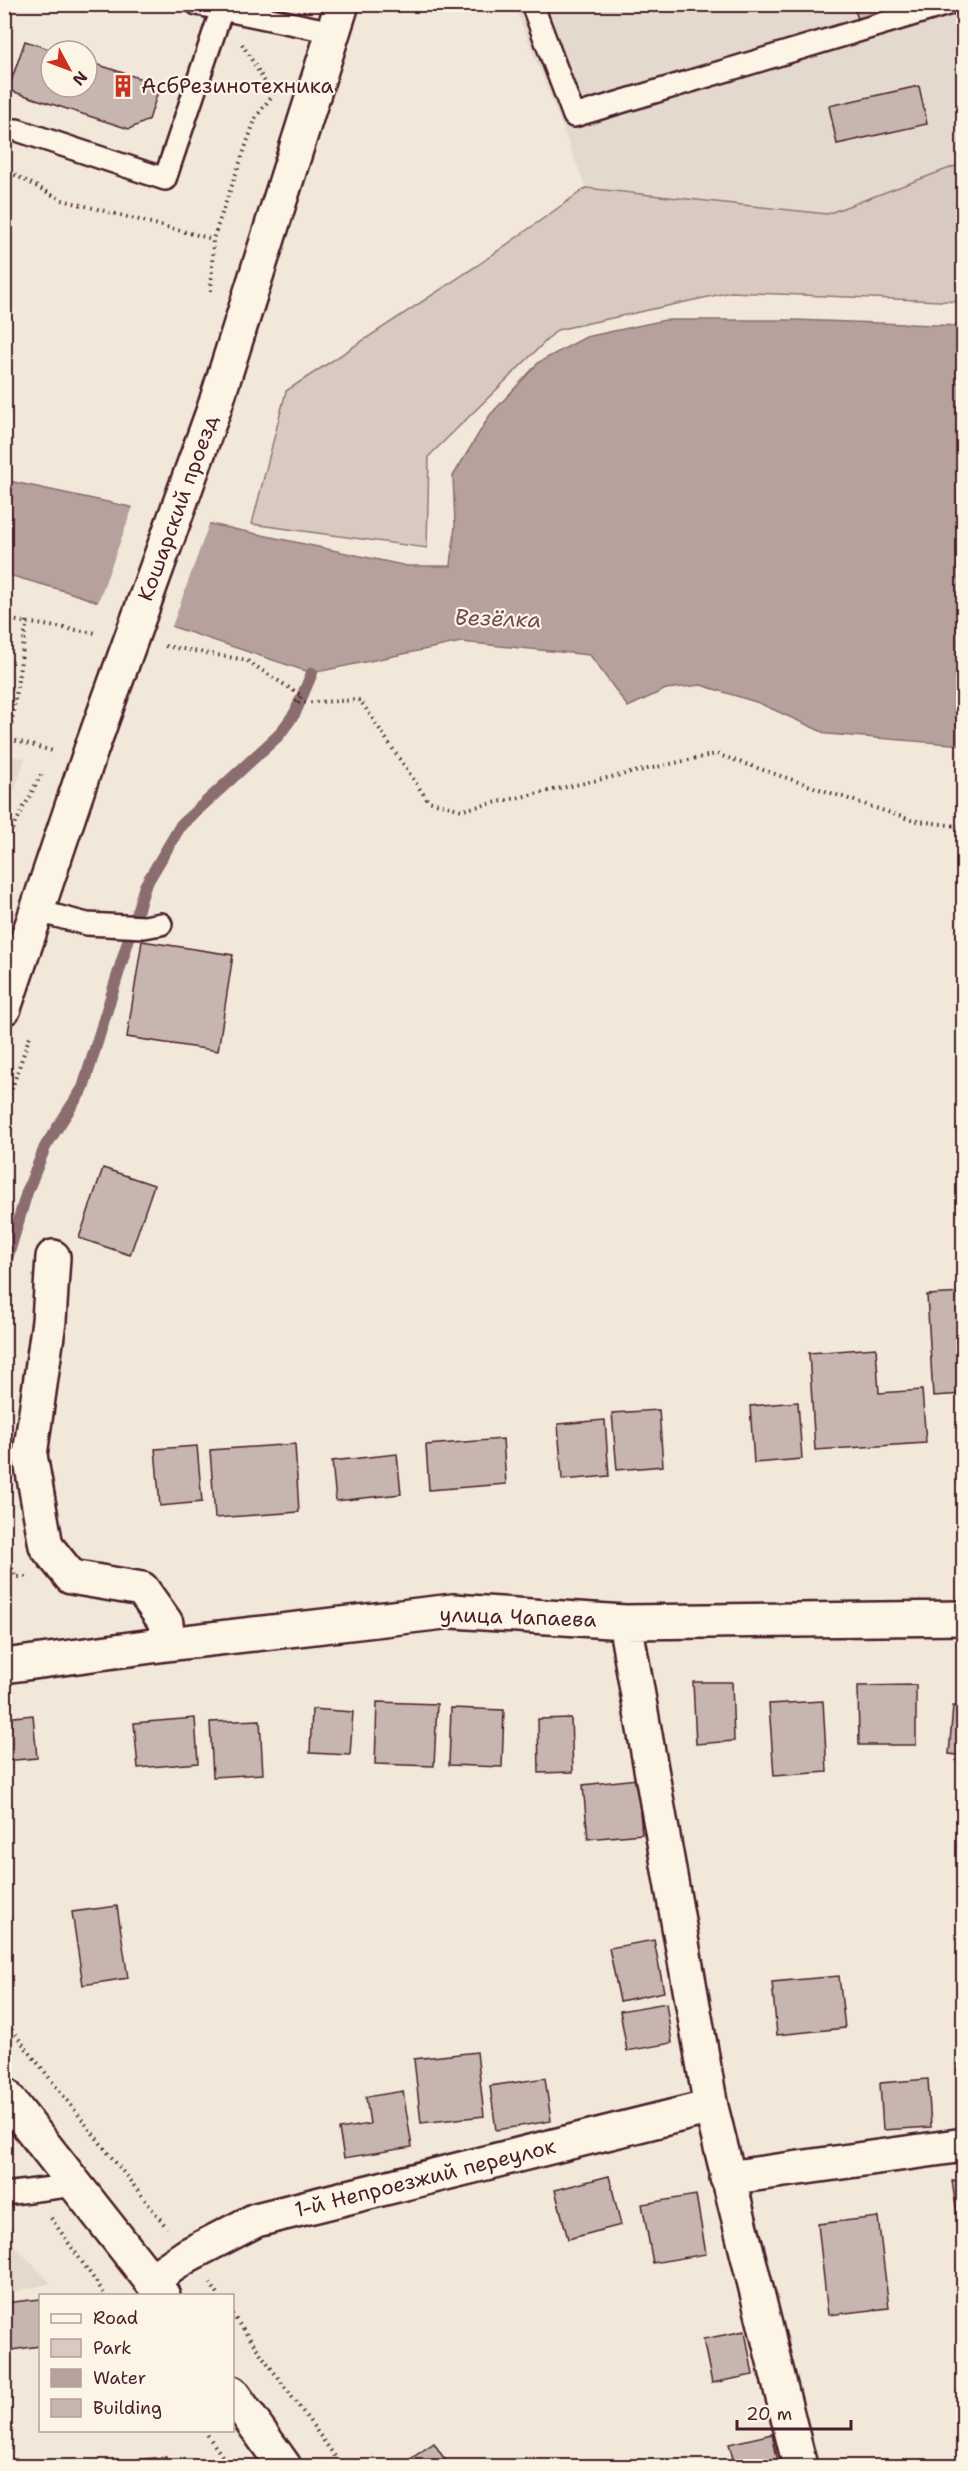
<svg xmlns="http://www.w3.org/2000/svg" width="968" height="2471" viewBox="0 0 968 2471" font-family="'Shantell Sans',sans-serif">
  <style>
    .built { fill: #e4d9cd }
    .green { fill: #d8cac0; stroke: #917476; stroke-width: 1.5 }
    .water { fill: #b6a19c; stroke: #8b6d6f; stroke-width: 1.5 }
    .pier { fill: #f1e8da }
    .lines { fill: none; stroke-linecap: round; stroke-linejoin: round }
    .stream { stroke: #8b6d6f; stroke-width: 12 }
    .building { fill: #c7b6af; stroke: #4a1f2b; stroke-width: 1.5 }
    .lane-casing { stroke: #4a1f2b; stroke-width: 26 }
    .street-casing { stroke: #4a1f2b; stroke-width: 38 }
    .secondary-casing { stroke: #4a1f2b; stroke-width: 38 }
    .path { stroke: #4a1f2b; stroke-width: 4; stroke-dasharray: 1.5 4.5; stroke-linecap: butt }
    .lane { stroke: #fcf5e5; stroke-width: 21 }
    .street { stroke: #fcf5e5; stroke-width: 33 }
    .secondary { stroke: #fcf5e5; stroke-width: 33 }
    .secondary-bridge-casing { stroke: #4a1f2b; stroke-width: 38; stroke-linecap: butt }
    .secondary-bridge { stroke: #fcf5e5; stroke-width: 33 }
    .labels { text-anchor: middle; stroke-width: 4.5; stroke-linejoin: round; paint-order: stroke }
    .poi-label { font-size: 21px; fill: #4a1f2b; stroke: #fcf5e5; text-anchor: start }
    .street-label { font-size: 21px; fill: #4a1f2b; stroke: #fcf5e5 }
    .water-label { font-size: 22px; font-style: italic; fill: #704c53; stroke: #fcf5e5 }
  </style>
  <rect width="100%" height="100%" fill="#f1e8da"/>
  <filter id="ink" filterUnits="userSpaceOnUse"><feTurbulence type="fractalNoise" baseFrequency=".0167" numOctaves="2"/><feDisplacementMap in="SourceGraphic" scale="12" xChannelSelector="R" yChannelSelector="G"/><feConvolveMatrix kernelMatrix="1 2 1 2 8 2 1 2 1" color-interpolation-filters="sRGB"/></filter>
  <g filter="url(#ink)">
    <path class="built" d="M514 5H963V163L827 214 586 188Z
      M5 755 25 758 5 821 4 755Z
      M4 2236H5L51 2283 5 2294Z"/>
    <path class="green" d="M963 163V302L731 292 557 330 429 456 427 548 252 524 286 391 478 265 586 188 827 214Z"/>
    <path class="water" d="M665 320H794L963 326V745L827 734 759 703 701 685 666 689 628 707 590 655 461 642 312 673 65 591 5 574 4 480 407 566H451L455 525 453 476 490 415 539 362 586 337Z"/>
    <path class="pier" d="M134 504 210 521 171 629 97 605Z"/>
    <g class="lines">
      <path class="stream" d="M4 1269 27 1192 45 1147 83 1088 145 886 181 825 279 735 295 713 312 673"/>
    </g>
    <path class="building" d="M852 4H900L903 13 863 30Z
      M25 41 55 51H51V87H87V61L160 85 149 120 129 129 8 90Z
      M919 86 927 124 837 144 829 106Z
      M142 941 233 955 218 1051 127 1037Z
      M103 1168 154 1185 130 1255 79 1238Z
      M964 1293V1394L933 1396 927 1295Z
      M876 1348 879 1393 922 1390 926 1443 815 1450 809 1353Z
      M798 1402 802 1459 754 1463 750 1406Z
      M659 1410 663 1466 617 1470 612 1413Z
      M605 1420 609 1476 562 1480 558 1424Z
      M503 1439 506 1484 429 1490 426 1445Z
      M295 1444 299 1512 215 1518 210 1450Z
      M197 1446 202 1502 160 1506 155 1449Z
      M397 1454 401 1494 336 1501 332 1461Z
      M693 1682H732L734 1741 696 1744Z
      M916 1685V1745H859L858 1686Z
      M823 1701 827 1772 774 1776 769 1704Z
      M377 1702 437 1704 434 1766 375 1764Z
      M953 1706 964 1707V1756L949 1754Z
      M451 1708 504 1710 502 1767 449 1765Z
      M312 1709 353 1712 350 1755 310 1753Z
      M33 1715 37 1758 4 1761V1718Z
      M195 1718 198 1763 138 1768 134 1723Z
      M571 1718 573 1772 539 1773 538 1719Z
      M260 1720 263 1774 213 1777 210 1722Z
      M637 1779 642 1834 588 1839 583 1785Z
      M117 1906 128 1978 83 1985 72 1912Z
      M654 1940 664 1992 620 2001 609 1948Z
      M839 1976 845 2028 777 2035 772 1982Z
      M666 2003 672 2043 627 2051 620 2011Z
      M477 2052 484 2116 421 2123 414 2059Z
      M964 2062V2095L957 2064Z
      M545 2078 551 2121 496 2130 490 2086Z
      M928 2079 931 2127 883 2130 880 2083Z
      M403 2091 412 2147 344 2158 339 2129 370 2124 366 2097Z
      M609 2176 621 2225 568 2239 555 2190Z
      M964 2179V2233L960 2234 952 2181Z
      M696 2195 706 2254 653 2263 642 2204Z
      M878 2217 889 2308 828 2315 818 2224Z
      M40 2299V2346L4 2351V2303Z
      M745 2331 753 2375 712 2383 703 2339Z
      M772 2434 779 2466H735L729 2444Z
      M434 2443 449 2466H400Z
      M166 2457 167 2466H120L119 2461Z"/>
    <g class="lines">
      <g class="lane-casing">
        <path id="lane" d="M197 4 333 32
          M532 4 574 116 948 4
          M17 130 165 179 222 9
          M37 911 87 924 144 927 161 924
          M4 2194 76 2185"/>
      </g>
      <g class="street-casing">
        <path id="street" d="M53 1257 49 1321 30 1455 46 1546 71 1577 142 1589 166 1623 167 1644
          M625 1622 711 2107 800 2466
          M4 1666 167 1644 453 1611 625 1622 964 1618
          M727 2178 964 2145
          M151 2280 188 2255 256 2220 711 2107"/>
      </g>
      <g class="secondary-casing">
        <path id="secondary" d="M214 409 342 4
          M4 1008 91 750
          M4 2094 163 2296
          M232 2393 284 2466"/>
      </g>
      <path class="path" d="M242 44 273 95
        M4 169 62 200 213 239
        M211 291 213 239 256 117 274 93
        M4 619 96 633
        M27 621 9 739 53 751
        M165 646 246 660 302 696 295 703 360 700 428 801 462 810 716 754 911 820 964 827
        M4 845 43 771
        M4 1112 30 1035
        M4 1552 16 1577H26
        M4 2020 167 2228
        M51 2218 106 2296
        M210 2283 219 2296
        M232 2314 342 2466
        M204 2430 229 2466"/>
      <use href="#lane" class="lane"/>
      <use href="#street" class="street"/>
      <use href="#secondary" class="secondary"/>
      <g class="secondary-bridge-casing">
        <path id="secondary-bridge" d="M91 750 214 409"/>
      </g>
      <use href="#secondary-bridge" class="secondary-bridge"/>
    </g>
  </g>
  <defs>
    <g id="building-bare" transform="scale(1.8)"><path d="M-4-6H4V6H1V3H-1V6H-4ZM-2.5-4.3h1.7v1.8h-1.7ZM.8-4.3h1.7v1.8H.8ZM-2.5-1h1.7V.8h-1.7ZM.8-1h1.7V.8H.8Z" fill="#c8321e" stroke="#fcf5e5" stroke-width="2.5" paint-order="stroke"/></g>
  </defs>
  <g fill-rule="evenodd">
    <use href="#building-bare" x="123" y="86"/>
  </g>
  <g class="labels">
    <g class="poi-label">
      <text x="141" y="93">АсбРезинотехника</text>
    </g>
    <g class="street-label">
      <text transform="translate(178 508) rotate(-70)" y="7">Кошарский проезд</text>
      <text transform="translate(518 1617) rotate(2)" y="7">улица Чапаева</text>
      <text transform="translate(425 2178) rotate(-14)" y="7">1-й Непроезжий переулок</text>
    </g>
    <g class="water-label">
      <text transform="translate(498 618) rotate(2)" y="8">Везёлка</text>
    </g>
  </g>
  <rect width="968" height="2471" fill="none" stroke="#fcf5e5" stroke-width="24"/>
  <rect x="12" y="12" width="944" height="2447" fill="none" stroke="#4a1f2b" stroke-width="2" filter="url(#ink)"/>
  <rect x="39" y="2294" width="195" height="138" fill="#fcf5e5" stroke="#b59f9b" stroke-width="1.5"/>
  <rect x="51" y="2314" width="30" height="9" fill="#fcf5e5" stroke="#b59f9b" stroke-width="1.5"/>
  <text x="93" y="2324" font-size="18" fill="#4a1f2b">Road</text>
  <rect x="51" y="2339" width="30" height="18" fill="#d8cac0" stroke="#b59f9b" stroke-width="1.5"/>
  <text x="93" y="2354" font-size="18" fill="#4a1f2b">Park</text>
  <rect x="51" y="2369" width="30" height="18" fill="#b6a19c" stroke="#b59f9b" stroke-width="1.5"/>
  <text x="93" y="2384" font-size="18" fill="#4a1f2b">Water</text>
  <rect x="51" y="2399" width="30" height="18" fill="#c7b6af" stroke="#b59f9b" stroke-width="1.5"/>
  <text x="93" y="2414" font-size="18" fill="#4a1f2b">Building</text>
  <g transform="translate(69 69) rotate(131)"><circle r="28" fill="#fcf5e5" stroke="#b59f9b" stroke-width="1.5"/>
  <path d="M0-4.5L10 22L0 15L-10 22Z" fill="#c8321e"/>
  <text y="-9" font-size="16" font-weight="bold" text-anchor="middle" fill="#4a1f2b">N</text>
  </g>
  <path d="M737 2420v9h114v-9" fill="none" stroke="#4a1f2b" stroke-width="3"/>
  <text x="746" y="2420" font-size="18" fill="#4a1f2b" stroke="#fcf5e5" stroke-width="4.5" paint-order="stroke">20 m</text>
</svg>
